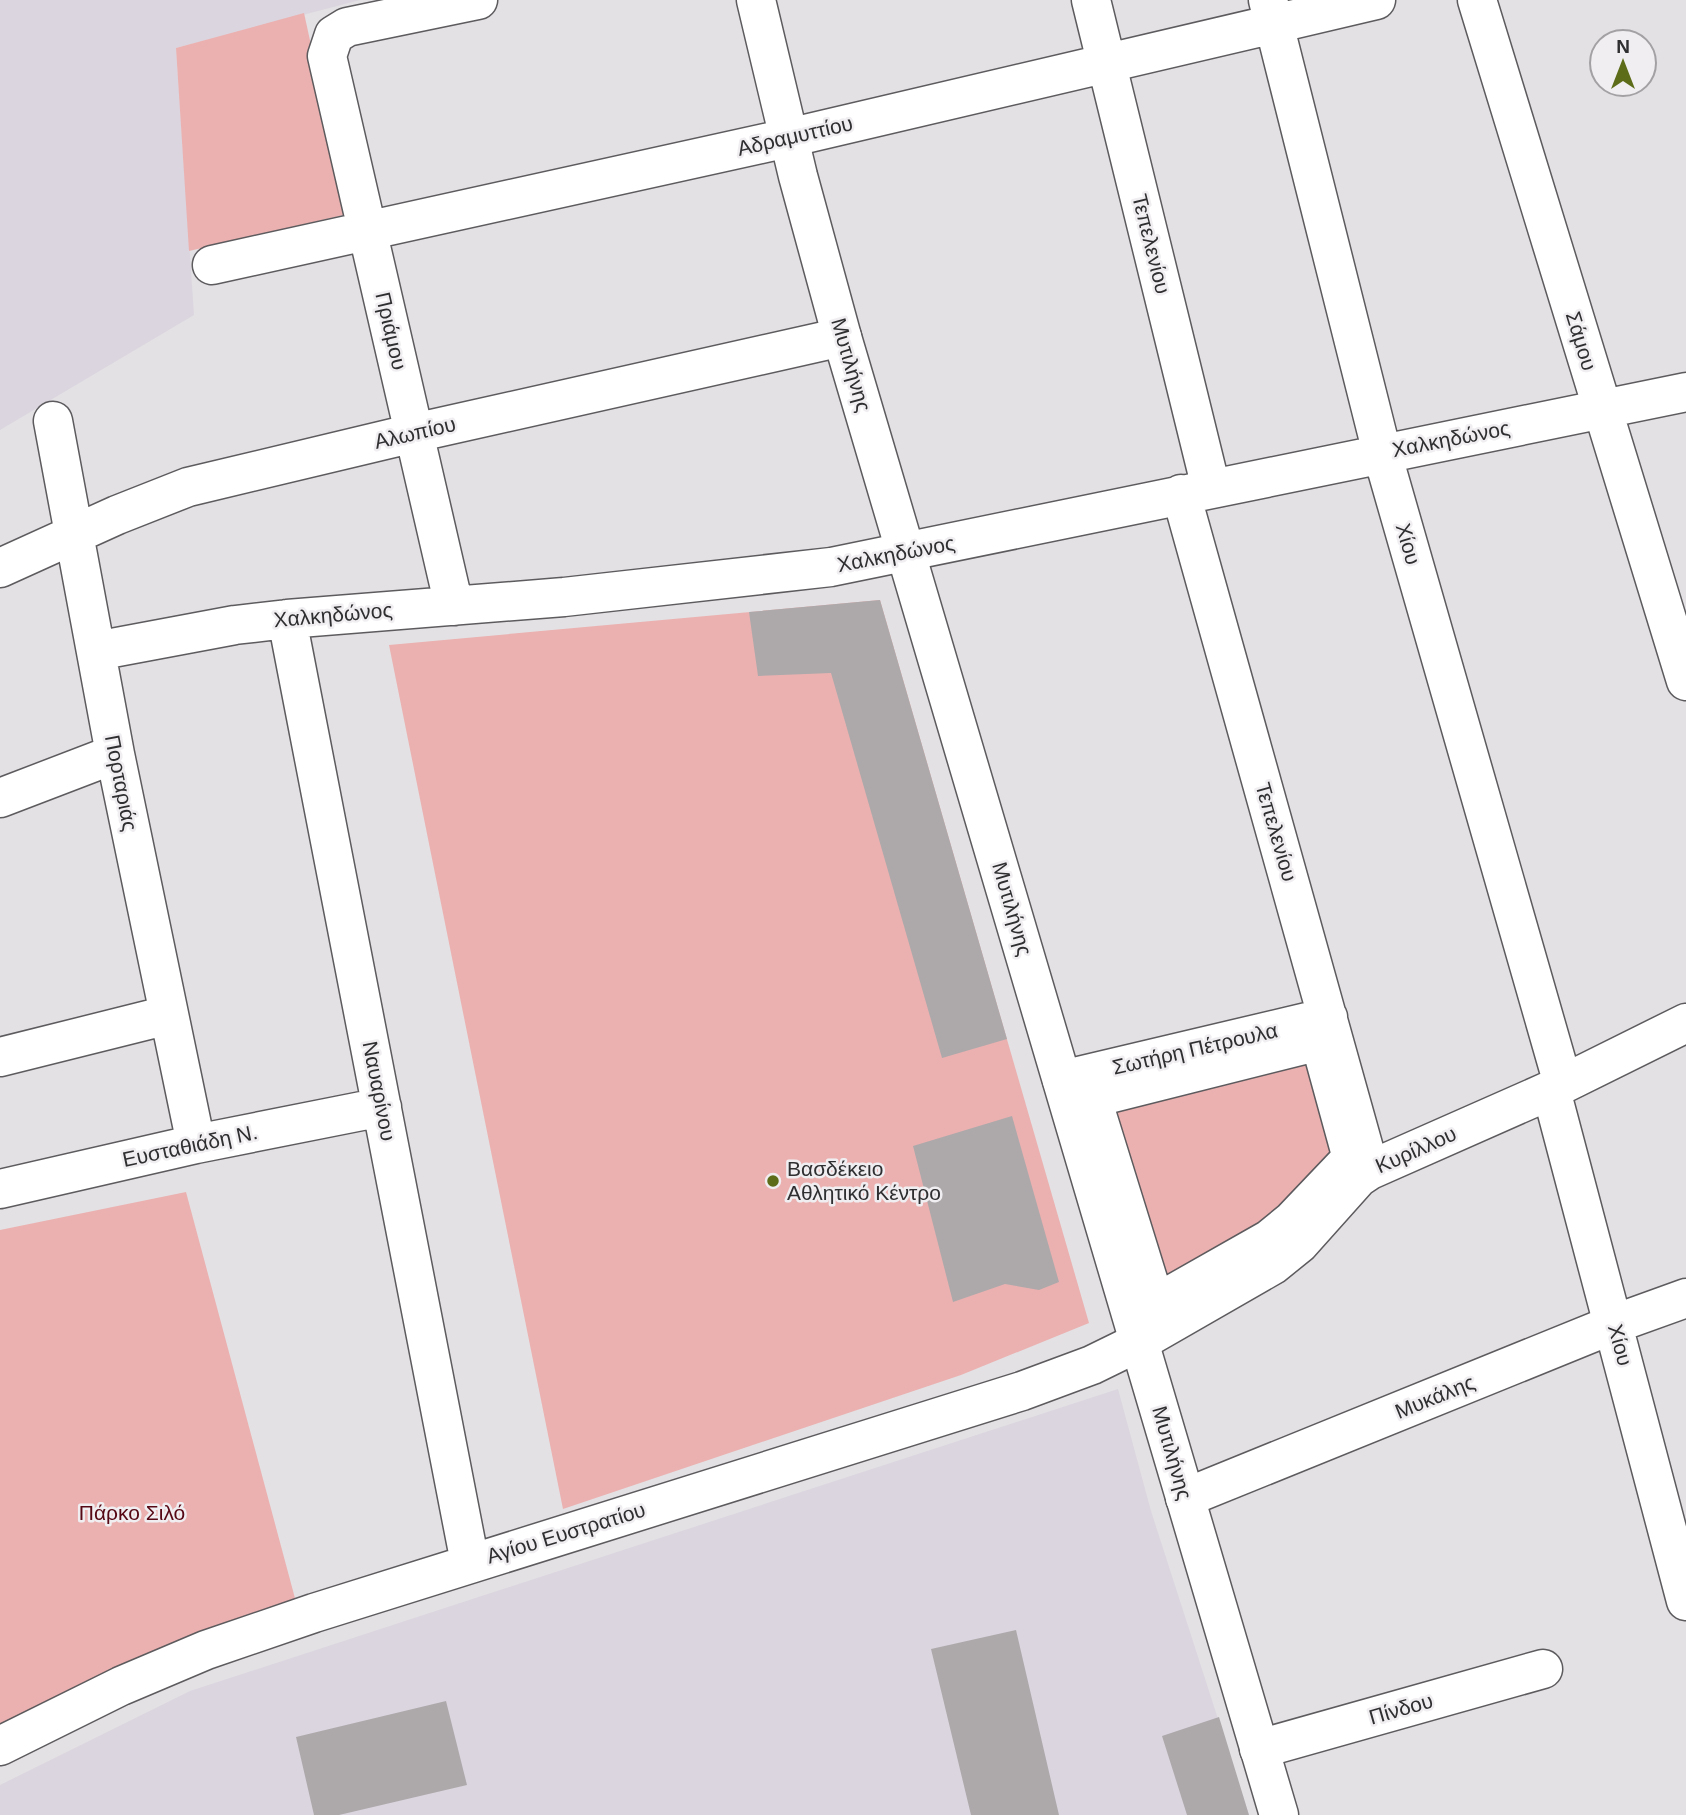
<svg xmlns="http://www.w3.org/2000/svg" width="1686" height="1815" viewBox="0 0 1686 1815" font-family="Arial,sans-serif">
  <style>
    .built { fill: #dbd5df }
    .green { fill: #ebb1b0 }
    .building { fill: #ada9ab }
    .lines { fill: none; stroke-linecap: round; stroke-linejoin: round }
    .pedestrian-casing { stroke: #5d5b5e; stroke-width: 36 }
    .minor-casing { stroke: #5d5b5e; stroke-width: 41 }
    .tertiary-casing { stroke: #5d5b5e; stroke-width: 41 }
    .pedestrian { stroke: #fff; stroke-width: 33 }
    .minor { stroke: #fff; stroke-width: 38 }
    .tertiary { stroke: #fff; stroke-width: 38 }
    .poi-dot { fill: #5c6c18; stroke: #f0eef1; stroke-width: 2.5 }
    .labels { text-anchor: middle; stroke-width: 5; stroke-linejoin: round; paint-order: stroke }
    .street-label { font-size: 21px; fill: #2f2e30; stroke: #f0eef1 }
    .poi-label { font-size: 21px; fill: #2f2e30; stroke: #f0eef1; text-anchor: start }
    .park-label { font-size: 21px; fill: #560814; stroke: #f0eef1 }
  </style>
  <rect width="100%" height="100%" fill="#e3e1e4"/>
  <path class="built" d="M0 0H360L176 48 194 315 0 430Z
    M1118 1389 1151 1511 1249 1815H0V1785L190 1691Z"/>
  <path class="green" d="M304 13 348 214 189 251 176 48Z
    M880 600 1089 1323 961 1375 563 1509 389 645Z
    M1313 1050 1342 1156 1289 1212 1162 1292 1102 1103Z
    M186 1192 296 1602 163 1647 0 1724V1230Z"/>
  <path class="building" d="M880 600 1007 1039 942 1058 831 673 758 676 749 612Z
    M1012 1116 1059 1282 1039 1290 1005 1284 953 1302 913 1146Z
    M1016 1630 1059 1815H971L931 1649Z
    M446 1701 467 1785 339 1815H314L296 1737Z
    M1219 1717 1249 1815H1187L1162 1736Z"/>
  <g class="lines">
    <g class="pedestrian-casing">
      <path id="pedestrian" d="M1318 1044 1349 1157 1290 1219 1268 1237 1157 1300 1095 1100Z"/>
    </g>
    <g class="minor-casing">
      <path id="minor" d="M1091 0 1211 488
        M1268 0 1382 453 1563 1084
        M1477 0 1686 681
        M212 265 788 138 1376 0
        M53 421 115 754 196 1144
        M1181 494 1370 1170
        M0 568 117 515 188 487 414 433 842 337
        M454 606 327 56 334 35 347 27 478 0
        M287 619 470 1563
        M96 651 235 625 287 619 564 597 831 567 1686 392
        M0 798 115 754
        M0 1057 168 1015
        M1062 1080 1328 1017
        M1551 1090 1686 1601
        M0 1189 196 1144 382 1107
        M1185 1498 1614 1324 1686 1298
        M0 1746 121 1686 206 1650 314 1613 1022 1391 1092 1365 1139 1342 1273 1265 1299 1244 1358 1178 1370 1170 1551 1090 1686 1023
        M1259 1749 1543 1669"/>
    </g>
    <g class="tertiary-casing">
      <path id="tertiary" d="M756 0 798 176 842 337 1279 1815"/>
    </g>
    <use href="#pedestrian" class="pedestrian"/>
    <use href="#minor" class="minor"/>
    <use href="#tertiary" class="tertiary"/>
  </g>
  <circle class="poi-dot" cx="773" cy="1181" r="7"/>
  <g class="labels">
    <g class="street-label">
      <text transform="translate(795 136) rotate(-13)" y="7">Αδραμυττίου</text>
      <text transform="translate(1151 244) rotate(76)" y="7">Τεπελενίου</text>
      <text transform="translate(391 331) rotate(77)" y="7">Πριάμου</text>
      <text transform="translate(1581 341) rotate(73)" y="7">Σάμου</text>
      <text transform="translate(851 365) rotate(74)" y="7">Μυτιλήνης</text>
      <text transform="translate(415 433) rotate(-13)" y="7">Αλωπίου</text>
      <text transform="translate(1451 439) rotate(-11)" y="7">Χαλκηδώνος</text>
      <text transform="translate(1408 544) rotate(74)" y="7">Χίου</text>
      <text transform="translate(896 554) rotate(-11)" y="7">Χαλκηδώνος</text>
      <text transform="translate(333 615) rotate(-5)" y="7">Χαλκηδώνος</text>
      <text transform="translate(121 783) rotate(79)" y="7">Πορταριάς</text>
      <text transform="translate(1276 832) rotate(74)" y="7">Τεπελενίου</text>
      <text transform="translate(1012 909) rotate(74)" y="7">Μυτιλήνης</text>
      <text transform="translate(1195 1049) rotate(-13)" y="7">Σωτήρη Πέτρουλα</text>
      <text transform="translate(379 1091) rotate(79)" y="7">Ναυαρίνου</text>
      <text transform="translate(190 1146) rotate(-12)" y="7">Ευσταθιάδη Ν.</text>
      <text transform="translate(1416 1150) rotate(-24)" y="7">Κυρίλλου</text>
      <text transform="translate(1620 1345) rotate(75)" y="7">Χίου</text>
      <text transform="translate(1435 1397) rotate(-22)" y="7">Μυκάλης</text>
      <text transform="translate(1172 1453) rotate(74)" y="7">Μυτιλήνης</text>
      <text transform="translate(566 1533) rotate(-17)" y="7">Αγίου Ευστρατίου</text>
      <text transform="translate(1401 1709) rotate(-16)" y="7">Πίνδου</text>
    </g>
    <g class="poi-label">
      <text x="787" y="1176">Βασδέκειο<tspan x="787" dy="24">Αθλητικό Κέντρο</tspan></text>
    </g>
    <g class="park-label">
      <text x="132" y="1520">Πάρκο Σιλό</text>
    </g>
  </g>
  <g transform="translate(1623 63)"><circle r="33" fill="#f0eef1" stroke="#a3a1a4" stroke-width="2"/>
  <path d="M0-5L12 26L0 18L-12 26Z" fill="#5c6c18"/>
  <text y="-10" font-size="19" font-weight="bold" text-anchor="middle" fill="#2f2e30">N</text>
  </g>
</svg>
